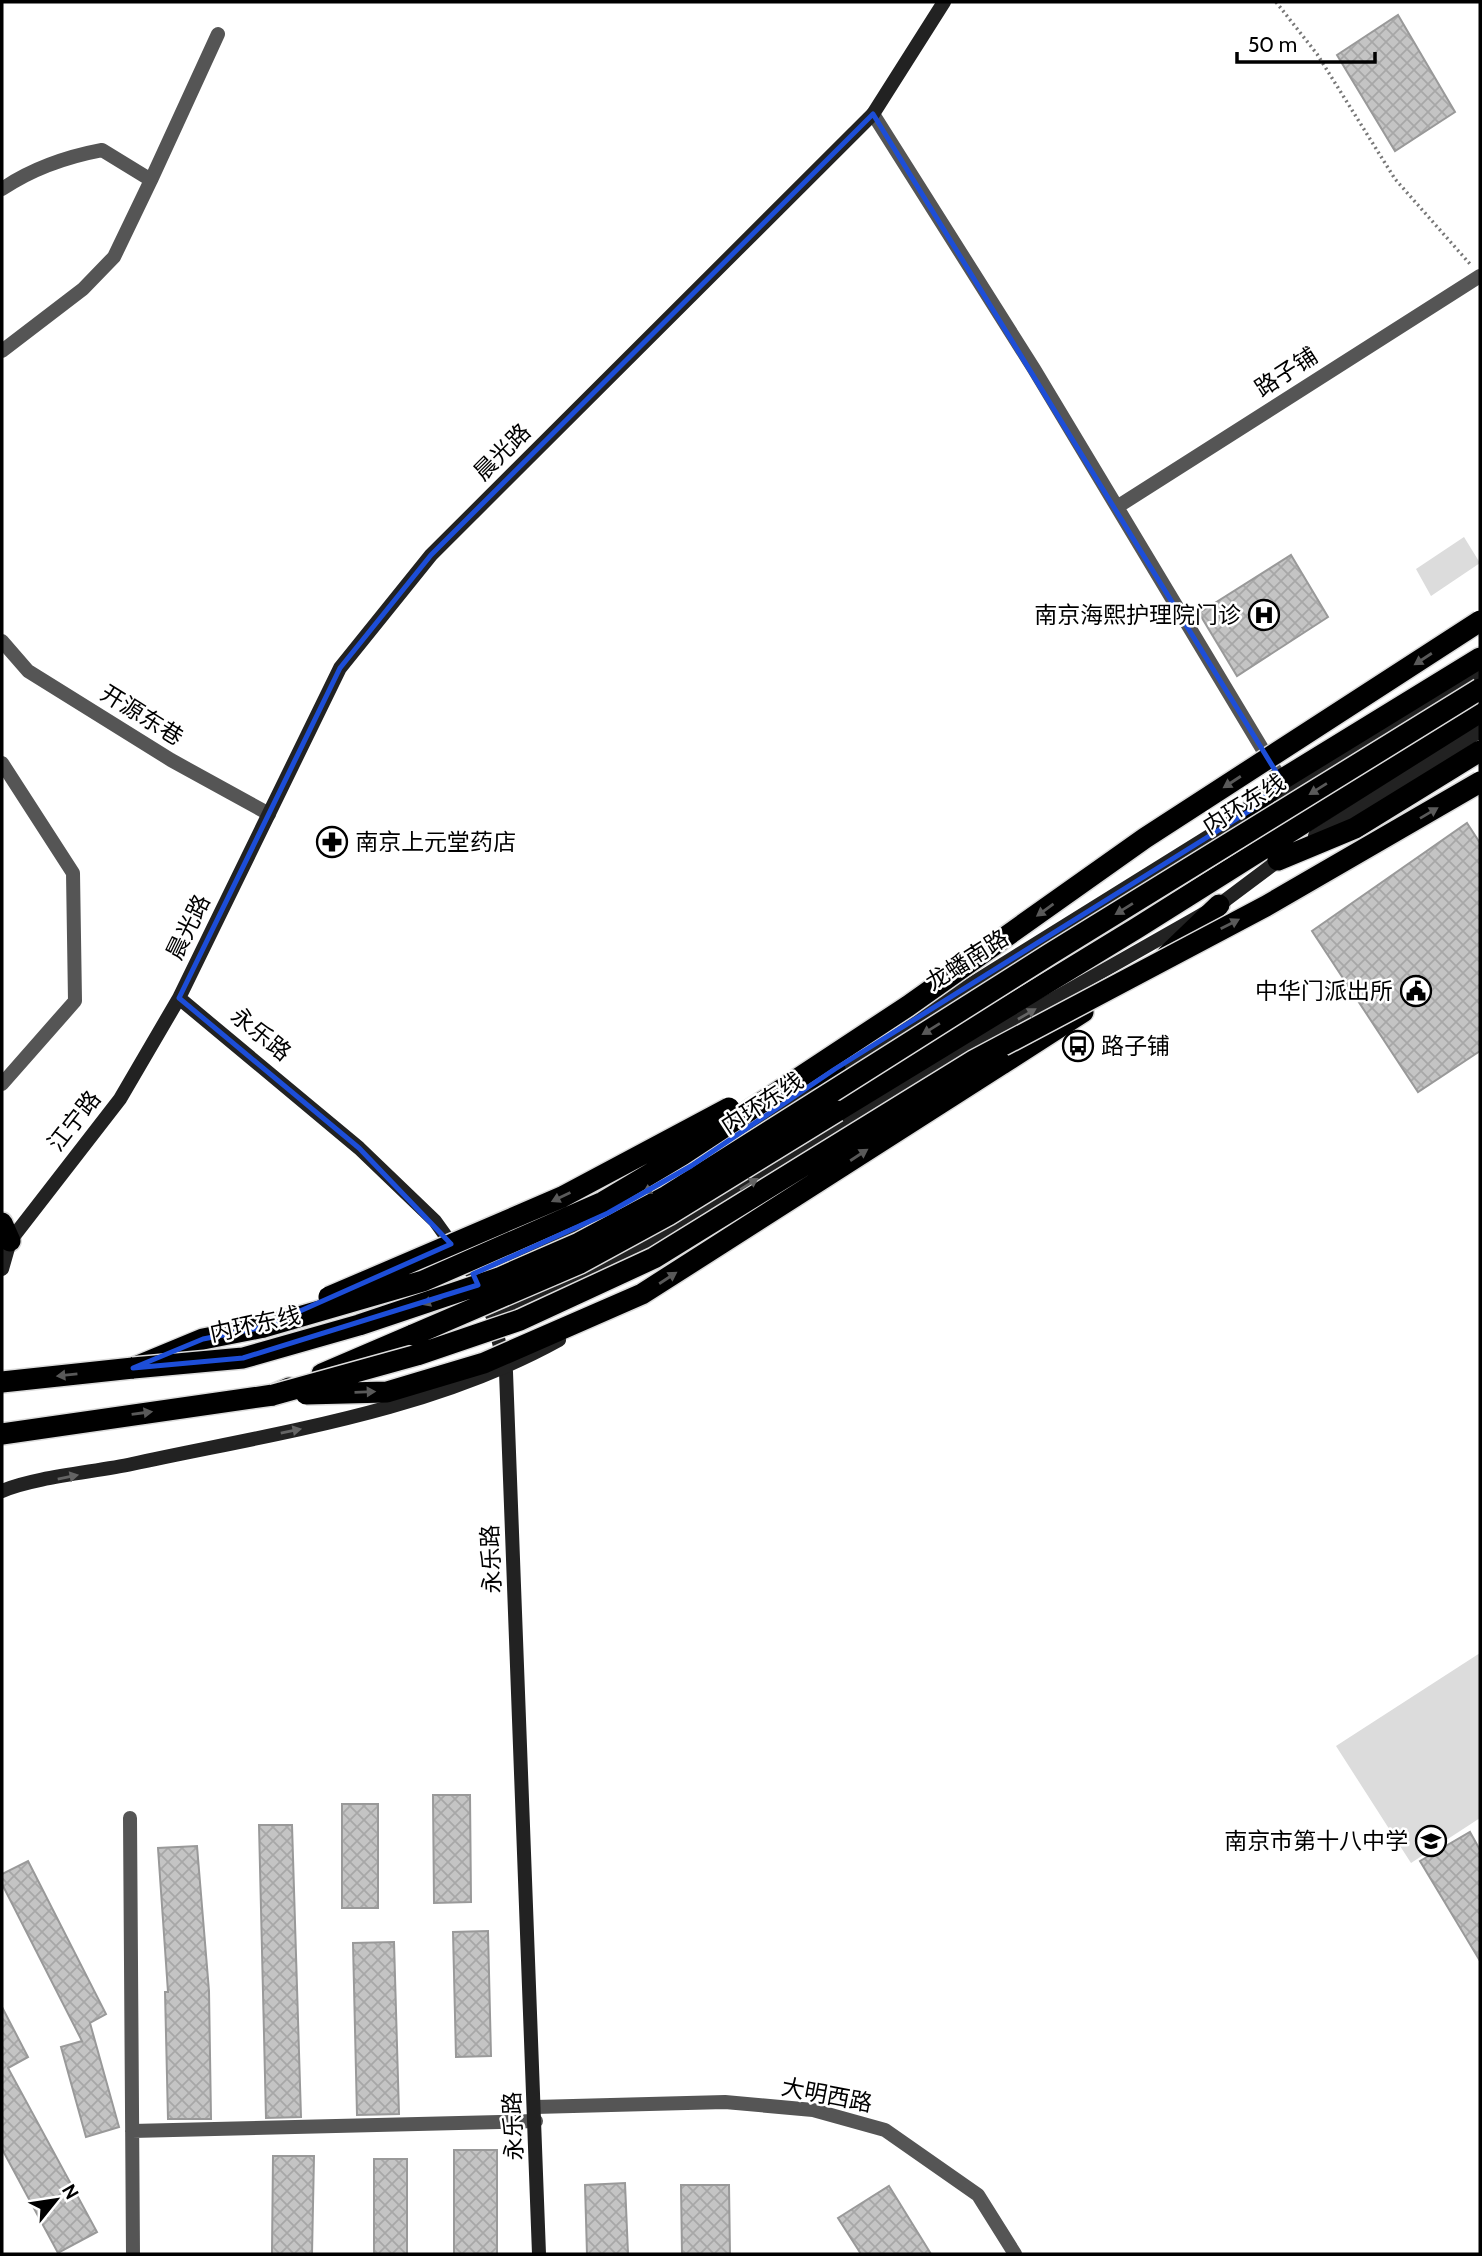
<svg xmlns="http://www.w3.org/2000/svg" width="1482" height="2256" viewBox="0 0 1482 2256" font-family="Cabin,'Noto Sans SC',sans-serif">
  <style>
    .garden { fill: #dcdcdc }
    .building { fill: url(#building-cross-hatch); stroke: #999; stroke-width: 2 }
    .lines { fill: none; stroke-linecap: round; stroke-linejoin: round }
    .highway-casing { stroke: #dbdbdb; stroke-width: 24 }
    .path { stroke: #777; stroke-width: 3.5; stroke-dasharray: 2 3.5; stroke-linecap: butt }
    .street { stroke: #555; stroke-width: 14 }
    .secondary { stroke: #222; stroke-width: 14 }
    .highway { stroke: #000; stroke-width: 21 }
    .highway-bridge-casing { stroke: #dbdbdb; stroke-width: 24; stroke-linecap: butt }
    .secondary-bridge { stroke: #222; stroke-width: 14 }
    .highway-bridge { stroke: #000; stroke-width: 21 }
    .oneway { fill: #595959 }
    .oneway2 { fill: #646464 }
    .marked { fill: none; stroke: #1d4ed8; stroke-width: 5; stroke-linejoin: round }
    .labels { text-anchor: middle; stroke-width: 5; stroke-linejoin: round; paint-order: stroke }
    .street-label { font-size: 23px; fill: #000; stroke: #fff }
    .poi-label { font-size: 23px; fill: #000; stroke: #fff; text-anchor: end }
  </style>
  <defs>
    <pattern id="building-cross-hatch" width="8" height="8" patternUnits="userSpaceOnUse" patternTransform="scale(1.75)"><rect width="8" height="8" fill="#c4c4c4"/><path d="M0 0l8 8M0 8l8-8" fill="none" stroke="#a7a7a7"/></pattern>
  </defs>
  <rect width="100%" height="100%" fill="#fff"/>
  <path class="garden" d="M1464 537 1480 563 1431 596 1416 569Z
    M1480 1653V1818L1411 1863 1336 1746Z"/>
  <path class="building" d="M1398 15 1455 112 1395 151 1337 55Z
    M1291 555 1328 617 1237 676 1199 613Z
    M1467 823 1480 843V1051L1418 1092 1312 931Z
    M433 1795H470L471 1902 434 1903Z
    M342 1804H378V1908H342Z
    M259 1825H292L301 2117 266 2118Z
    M1470 1832 1480 1850V1961L1420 1861Z
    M197 1846 209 1991 211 2119H168L165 1992H168L158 1848Z
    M28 1861 106 2014 90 2023 119 2127 86 2137 61 2047 82 2041 2 1884V1874Z
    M488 1931 491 2056 456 2057 453 1932Z
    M394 1942 399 2114 357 2115 353 1943Z
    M2 2007 28 2057 8 2068 97 2232 58 2253 2 2149Z
    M454 2150H497V2254H454Z
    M273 2156H314L312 2254H272Z
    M374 2159H407V2254H374Z
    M625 2183 628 2254H587L585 2185Z
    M681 2185H729L730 2254H682Z
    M889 2186 931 2254H861L838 2218Z"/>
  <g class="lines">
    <g class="highway-casing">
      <path id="highway" d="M1251 810 1281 780 1480 658
        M1278 860 1355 828 1480 751
        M1167 955 1219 905
        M1002 1064 1083 1012
        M801 1082 835 1069
        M837 1111 1137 928 1480 712
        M2 1223 10 1241
        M322 1374 413 1335
        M2 1382 133 1368 203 1339 264 1327
        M2 1434 273 1395 289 1388"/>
    </g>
    <path class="path" d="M1276 2 1317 54 1395 179 1470 264"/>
    <path class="street" d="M873 114 1034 369 1281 780
      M151 180 218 34
      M2 189C33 168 65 157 102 150L151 180 114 257 83 289 2 351
      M1117 507 1480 276
      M2 641 28 671 171 760 269 814
      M2 763 73 873 75 1001 2 1084
      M130 1818 133 2254
      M535 2107 725 2102 813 2110 885 2130 978 2195 1015 2254
      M132 2131 536 2121"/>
    <path class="secondary" d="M1277 795 1480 674
      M1315 836 1480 731
      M179 998 359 1148 435 1221 473 1274 493 1317 506 1372 539 2254
      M2 1269 10 1241 120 1099 179 998 340 668 431 555 873 114 944 2
      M473 1274 608 1213 691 1166 835 1069 1256 807
      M493 1317 543 1297 634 1254 997 1031 1219 905 1283 857"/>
    <use href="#highway" class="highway"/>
    <g class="highway-bridge-casing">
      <path id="highway-bridge" d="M329 1297 562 1197 729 1108
        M264 1327 423 1281 603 1202 682 1155 908 1006 1145 838 1480 621
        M413 1335 580 1263 668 1215 837 1111
        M133 1368 243 1358 359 1325 499 1278 579 1243 667 1196 1050 954 1480 689
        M306 1394 387 1392 484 1363 642 1294 1002 1064
        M273 1395 417 1355 520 1320 654 1258 975 1060 1266 906 1480 782"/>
    </g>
    <path class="secondary-bridge" d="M2 1491C34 1477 95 1472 132 1464 275 1433 429 1412 559 1340"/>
    <use href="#highway-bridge" class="highway-bridge"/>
  </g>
  <defs><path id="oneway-solid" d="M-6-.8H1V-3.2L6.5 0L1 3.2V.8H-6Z" transform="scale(1.75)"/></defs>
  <g class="oneway">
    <use href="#oneway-solid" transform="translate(1423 659) rotate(147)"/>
    <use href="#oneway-solid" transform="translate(1232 782) rotate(147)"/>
    <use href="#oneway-solid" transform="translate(1318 789) rotate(148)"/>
    <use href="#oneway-solid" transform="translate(1429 813) rotate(-31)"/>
    <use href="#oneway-solid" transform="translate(1124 909) rotate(148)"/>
    <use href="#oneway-solid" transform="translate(1045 910) rotate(144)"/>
    <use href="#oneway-solid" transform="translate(1230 924) rotate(-27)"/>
    <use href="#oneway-solid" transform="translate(931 1029) rotate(148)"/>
    <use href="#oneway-solid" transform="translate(859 1155) rotate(-33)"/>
    <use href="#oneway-solid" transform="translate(561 1197) rotate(154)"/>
    <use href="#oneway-solid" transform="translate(668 1278) rotate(-33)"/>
    <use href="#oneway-solid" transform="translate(432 1301) rotate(161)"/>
    <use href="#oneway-solid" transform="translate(67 1375) rotate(174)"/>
    <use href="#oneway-solid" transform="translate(365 1392) rotate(-2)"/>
    <use href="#oneway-solid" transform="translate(142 1413) rotate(-8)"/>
  </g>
  <g class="oneway2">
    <use href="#oneway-solid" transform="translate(1027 1014) rotate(-30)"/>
    <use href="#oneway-solid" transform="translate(749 1184) rotate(-32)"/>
    <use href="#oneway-solid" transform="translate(652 1188) rotate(151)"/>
    <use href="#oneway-solid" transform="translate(291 1431) rotate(-12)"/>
    <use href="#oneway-solid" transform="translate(68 1477) rotate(-11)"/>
  </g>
  <path class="marked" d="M873 114 1281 780 1251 810 835 1069 691 1166 608 1213 473 1274 478 1285 243 1358 133 1368 203 1339 264 1327 451 1244 359 1148 179 998 340 668 431 555Z"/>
  <defs>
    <g id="hospital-ring" transform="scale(1.575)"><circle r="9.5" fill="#fff" stroke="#000" stroke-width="1.5"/><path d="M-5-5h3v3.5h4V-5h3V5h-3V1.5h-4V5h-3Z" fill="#000"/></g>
    <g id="pharmacy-ring" transform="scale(1.575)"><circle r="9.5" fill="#fff" stroke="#000" stroke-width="1.5"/><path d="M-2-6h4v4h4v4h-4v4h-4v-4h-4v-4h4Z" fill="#000"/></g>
    <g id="civic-ring" transform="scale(1.575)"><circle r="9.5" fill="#fff" stroke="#000" stroke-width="1.5"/><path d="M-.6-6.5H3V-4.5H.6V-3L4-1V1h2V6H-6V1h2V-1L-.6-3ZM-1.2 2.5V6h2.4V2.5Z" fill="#000"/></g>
    <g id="bus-ring" transform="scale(1.575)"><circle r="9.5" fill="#fff" stroke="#000" stroke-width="1.5"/><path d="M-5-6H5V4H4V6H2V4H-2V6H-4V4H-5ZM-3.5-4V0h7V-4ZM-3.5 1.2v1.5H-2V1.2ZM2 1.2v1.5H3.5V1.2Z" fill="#000"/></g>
    <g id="school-ring" transform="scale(1.575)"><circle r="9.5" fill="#fff" stroke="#000" stroke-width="1.5"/><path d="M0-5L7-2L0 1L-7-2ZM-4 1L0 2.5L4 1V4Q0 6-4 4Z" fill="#000"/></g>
  </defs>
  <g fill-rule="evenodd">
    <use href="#hospital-ring" x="1264" y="615"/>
    <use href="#pharmacy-ring" x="332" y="842"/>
    <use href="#civic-ring" x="1416" y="991"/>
    <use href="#bus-ring" x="1078" y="1046"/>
    <use href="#school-ring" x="1431" y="1841"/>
  </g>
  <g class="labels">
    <g class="street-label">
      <text transform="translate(1286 372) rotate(-33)" y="8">路子铺</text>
      <text transform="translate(502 452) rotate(-45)" y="8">晨光路</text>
      <text transform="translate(142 715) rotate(32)" y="8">开源东巷</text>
      <text transform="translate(1244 804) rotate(-32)" y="8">内环东线</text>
      <text transform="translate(188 927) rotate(-64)" y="8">晨光路</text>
      <text transform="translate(967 960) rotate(-32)" y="8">龙蟠南路</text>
      <text transform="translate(261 1034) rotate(39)" y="8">永乐路</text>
      <text transform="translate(762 1103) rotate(-33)" y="8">内环东线</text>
      <text transform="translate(74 1121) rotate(-52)" y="8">江宁路</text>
      <text transform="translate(255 1324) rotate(-12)" y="8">内环东线</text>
      <text transform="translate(491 1559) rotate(-92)" y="8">永乐路</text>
      <text transform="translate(827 2095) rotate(11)" y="8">大明西路</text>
      <text transform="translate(513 2126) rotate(-92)" y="8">永乐路</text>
    </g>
    <g class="poi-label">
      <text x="1241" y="623">南京海熙护理院门诊</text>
      <text x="355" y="850" text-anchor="start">南京上元堂药店</text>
      <text x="1393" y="999">中华门派出所</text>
      <text x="1101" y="1054" text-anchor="start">路子铺</text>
      <text x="1408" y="1849">南京市第十八中学</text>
    </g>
  </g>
  <rect width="1482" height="2256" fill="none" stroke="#000000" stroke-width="7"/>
  <g transform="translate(56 2200) rotate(60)" stroke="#ffffff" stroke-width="5" paint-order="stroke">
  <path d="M0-5L12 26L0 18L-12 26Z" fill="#000000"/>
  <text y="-10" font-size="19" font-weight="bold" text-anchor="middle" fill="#000000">N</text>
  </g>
  <path d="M1237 52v10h138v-10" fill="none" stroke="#000000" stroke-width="3.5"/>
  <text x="1248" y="52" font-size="21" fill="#000000" stroke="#ffffff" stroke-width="5" paint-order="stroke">50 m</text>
</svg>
